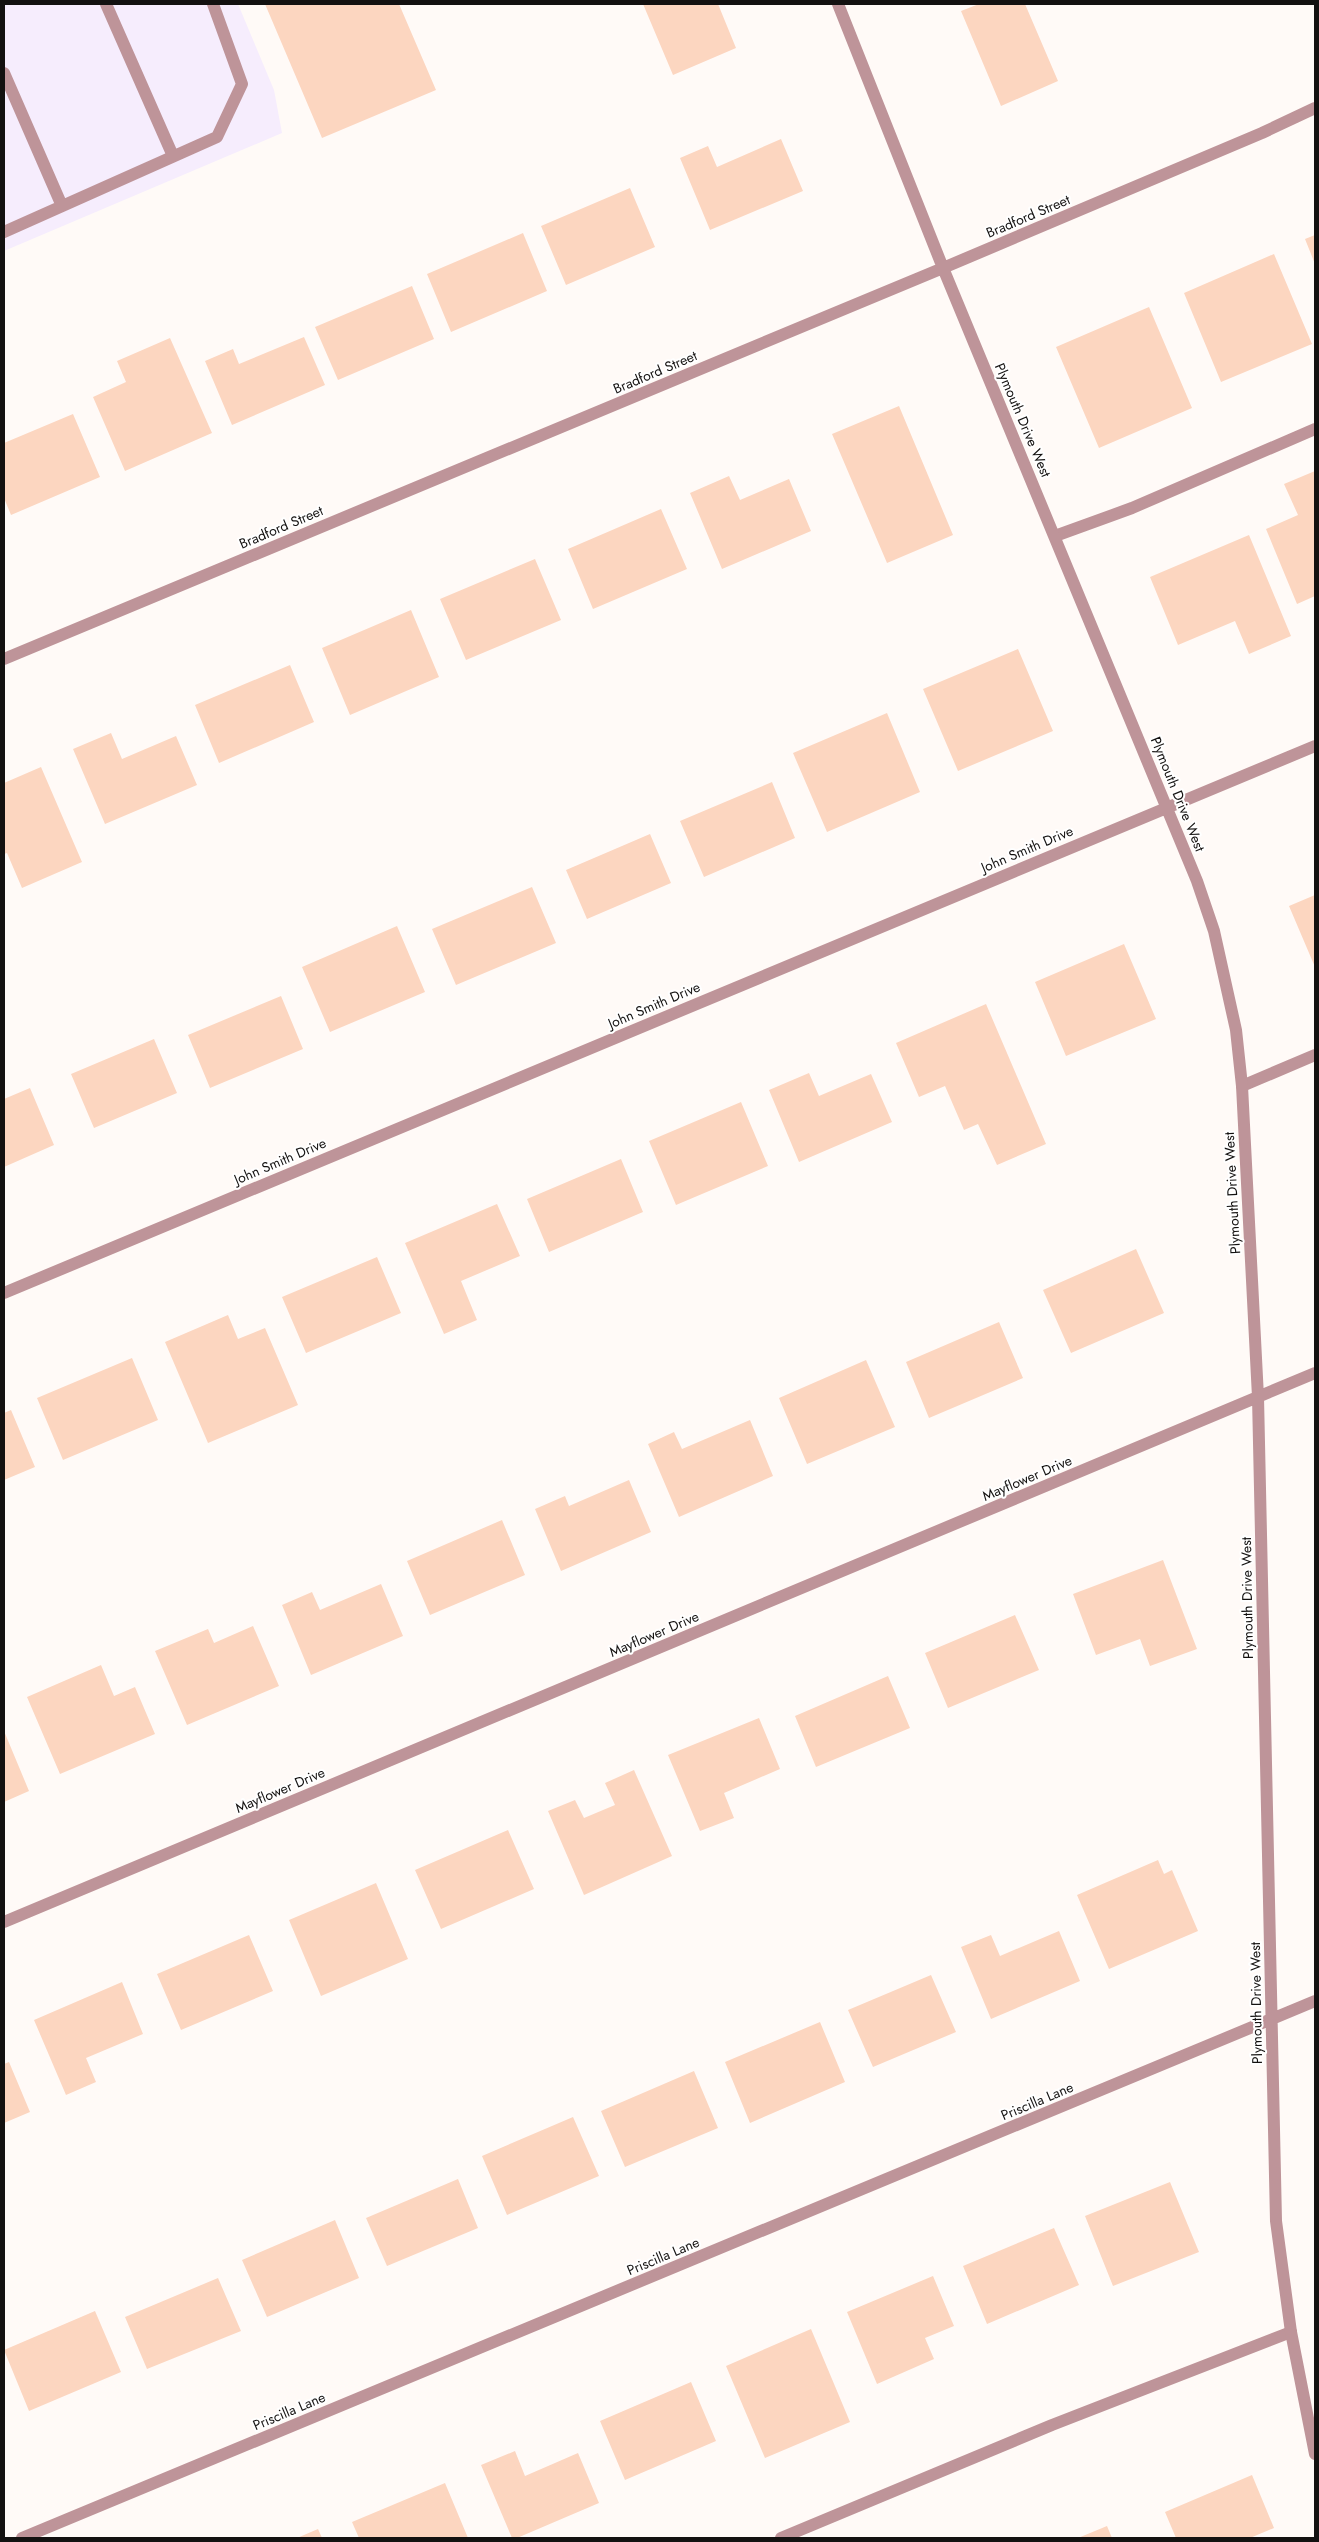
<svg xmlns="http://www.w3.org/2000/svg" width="1319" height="2542" viewBox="0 0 1319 2542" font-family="Jost,sans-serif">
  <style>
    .commercial { fill: #f6edfd }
    .building { fill: #fcd6c0 }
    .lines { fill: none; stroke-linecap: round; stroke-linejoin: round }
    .lane { stroke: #be9499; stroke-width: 12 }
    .street { stroke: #be9499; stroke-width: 12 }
    .labels { text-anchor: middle; stroke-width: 4; stroke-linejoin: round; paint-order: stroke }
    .street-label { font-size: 14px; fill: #131110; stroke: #fff }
  </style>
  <rect width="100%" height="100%" fill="#fffaf7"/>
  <path class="commercial" d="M4 4H238L274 90 282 133 4 251Z"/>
  <path class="building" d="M265 4H399L436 90 322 138Z
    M643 4H718L736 48 673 75Z
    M979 4H1025L1058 81 1001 106 961 11Z
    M781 139 803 191 710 230 680 158 708 146 717 167Z
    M630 188 655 247 566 285 541 226Z
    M523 233 547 291 451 332 427 274Z
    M1315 235V264L1305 239Z
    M1274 254 1312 344 1221 382 1184 293Z
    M412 286 434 339 338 380 315 327Z
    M1149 307 1192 408 1099 448 1056 347Z
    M304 337 325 385 232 425 205 361 233 349 239 364Z
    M170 338 212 433 125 471 93 397 126 382 117 361Z
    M899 406 953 535 887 563 832 434Z
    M73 414 100 477 11 515 4 498V443Z
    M1315 471V596L1297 604 1266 529 1298 515 1284 484Z
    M729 476 740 500 789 479 811 531 722 569 690 493Z
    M661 509 687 569 593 609 568 549Z
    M1249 535 1291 636 1249 654 1235 621 1178 645 1150 577Z
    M535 559 561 620 466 660 440 599Z
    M411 610 439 677 350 715 322 648Z
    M1018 649 1053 731 958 771 923 689Z
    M290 665 314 722 219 763 195 705Z
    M887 713 920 792 827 832 793 753Z
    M111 733 122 759 176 736 197 785 105 824 73 749Z
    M41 767 82 862 22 888 7 853 4 854V783Z
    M772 782 795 838 704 877 680 821Z
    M650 834 671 883 587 919 566 870Z
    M532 887 556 943 456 985 432 929Z
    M1315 895V967L1289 906Z
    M397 926 425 992 330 1032 302 967Z
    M1124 944 1156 1019 1066 1056 1035 982Z
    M281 996 303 1049 210 1088 188 1035Z
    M986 1004 1046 1144 997 1165 978 1124 964 1130 945 1086 919 1097 896 1043Z
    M154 1039 177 1093 94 1128 71 1074Z
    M809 1073 819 1096 871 1074 892 1122 799 1162 769 1090Z
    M30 1088 54 1145 4 1167V1099Z
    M741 1102 768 1166 676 1205 649 1141Z
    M621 1159 643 1212 549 1252 527 1199Z
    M497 1204 520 1256 461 1281 477 1320 444 1334 405 1243Z
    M1136 1249 1164 1313 1071 1353 1043 1290Z
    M377 1257 401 1313 306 1353 282 1297Z
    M228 1315 238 1339 265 1328 298 1405 208 1443 165 1342Z
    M999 1322 1023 1378 929 1418 906 1362Z
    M132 1358 158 1420 63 1460 37 1398Z
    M866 1360 895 1427 807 1464 779 1398Z
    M11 1410 35 1467 4 1480V1413Z
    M750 1420 773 1476 679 1517 648 1444 674 1432 682 1449Z
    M629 1480 651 1532 561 1571 535 1509 565 1496 569 1506Z
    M502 1520 525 1575 430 1615 407 1561Z
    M1163 1560 1197 1649 1150 1666 1140 1639 1096 1655 1073 1594Z
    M381 1584 403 1636 311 1675 282 1605 312 1592 320 1610Z
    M1015 1615 1039 1670 948 1708 925 1653Z
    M253 1626 279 1686 187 1725 155 1651 208 1629 214 1643Z
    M101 1665 114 1696 135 1687 155 1734 60 1774 27 1697Z
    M888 1676 910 1728 816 1767 795 1716Z
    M759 1718 780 1769 724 1793 734 1818 700 1831 668 1755Z
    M4 1731 29 1791 4 1802Z
    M634 1770 672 1856 584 1895 548 1811 575 1800 584 1818 615 1805 605 1783Z
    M508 1830 534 1889 441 1929 415 1870Z
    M1158 1860 1164 1874 1172 1870 1198 1931 1109 1969 1077 1895Z
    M376 1883 408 1959 321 1996 289 1920Z
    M1059 1931 1080 1981 991 2019 961 1947 991 1935 1000 1956Z
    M249 1935 273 1991 181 2030 157 1974Z
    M931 1975 956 2032 873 2067 848 2010Z
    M122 1982 143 2034 86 2058 96 2082 66 2095 34 2020Z
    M820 2022 845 2082 750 2123 725 2062Z
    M9 2062 30 2112 4 2123V2064Z
    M694 2071 718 2128 625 2167 601 2111Z
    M573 2117 599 2176 507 2215 482 2156Z
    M458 2179 478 2228 387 2266 366 2218Z
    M1170 2182 1199 2252 1113 2286 1085 2216Z
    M335 2220 359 2278 267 2317 242 2260Z
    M1054 2228 1079 2285 987 2324 963 2266Z
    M933 2276 954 2326 925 2338 934 2359 877 2384 847 2312Z
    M218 2278 241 2331 147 2369 125 2317Z
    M95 2311 121 2372 29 2411 4 2350Z
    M811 2329 850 2422 765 2458 726 2366Z
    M691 2382 716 2441 625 2480 600 2421Z
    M515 2451 525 2476 578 2453 599 2503 517 2538H512L481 2465Z
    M1252 2475 1274 2528 1250 2538H1176L1165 2512Z
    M445 2483 468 2538H359L352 2522Z
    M1107 2526 1112 2538H1078Z
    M318 2529 322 2538H297Z"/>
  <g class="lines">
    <path class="lane" d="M106 4 173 156
      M4 73 62 206
      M4 232 217 137 242 84 213 4
      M1055 536 1132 508 1315 429
      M1242 1086 1315 1055
      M781 2538 1052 2425 1291 2332"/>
    <path class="street" d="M838 4 943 268 1197 881 1214 931 1236 1030 1242 1086 1258 1397 1276 2221 1291 2332 1315 2454
      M4 659 943 268 1262 133 1315 108
      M4 1293 1315 746
      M4 1922 1315 1373
      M22 2538 1315 2001"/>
  </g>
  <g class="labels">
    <g class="street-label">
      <text transform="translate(1028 216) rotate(-23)" y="5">Bradford Street</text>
      <text transform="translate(655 372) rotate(-23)" y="5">Bradford Street</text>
      <text transform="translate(1023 420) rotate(67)" y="5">Plymouth Drive West</text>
      <text transform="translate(281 527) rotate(-23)" y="5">Bradford Street</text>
      <text transform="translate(1178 794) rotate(68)" y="5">Plymouth Drive West</text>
      <text transform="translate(1027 849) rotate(-23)" y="5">John Smith Drive</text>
      <text transform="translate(654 1005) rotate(-23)" y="5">John Smith Drive</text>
      <text transform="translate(280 1161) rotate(-23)" y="5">John Smith Drive</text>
      <text transform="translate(1232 1193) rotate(-93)" y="5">Plymouth Drive West</text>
      <text transform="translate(1027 1478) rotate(-23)" y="5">Mayflower Drive</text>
      <text transform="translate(1247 1598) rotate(-91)" y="5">Plymouth Drive West</text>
      <text transform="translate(654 1634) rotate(-23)" y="5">Mayflower Drive</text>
      <text transform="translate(280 1790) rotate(-23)" y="5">Mayflower Drive</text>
      <text transform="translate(1256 2003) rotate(-91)" y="5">Plymouth Drive West</text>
      <text transform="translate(1037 2101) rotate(-23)" y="5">Priscilla Lane</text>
      <text transform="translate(663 2256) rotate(-23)" y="5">Priscilla Lane</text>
      <text transform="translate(289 2411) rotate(-23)" y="5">Priscilla Lane</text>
    </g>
  </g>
  <rect width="1319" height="2542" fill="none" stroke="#131110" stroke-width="10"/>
</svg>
